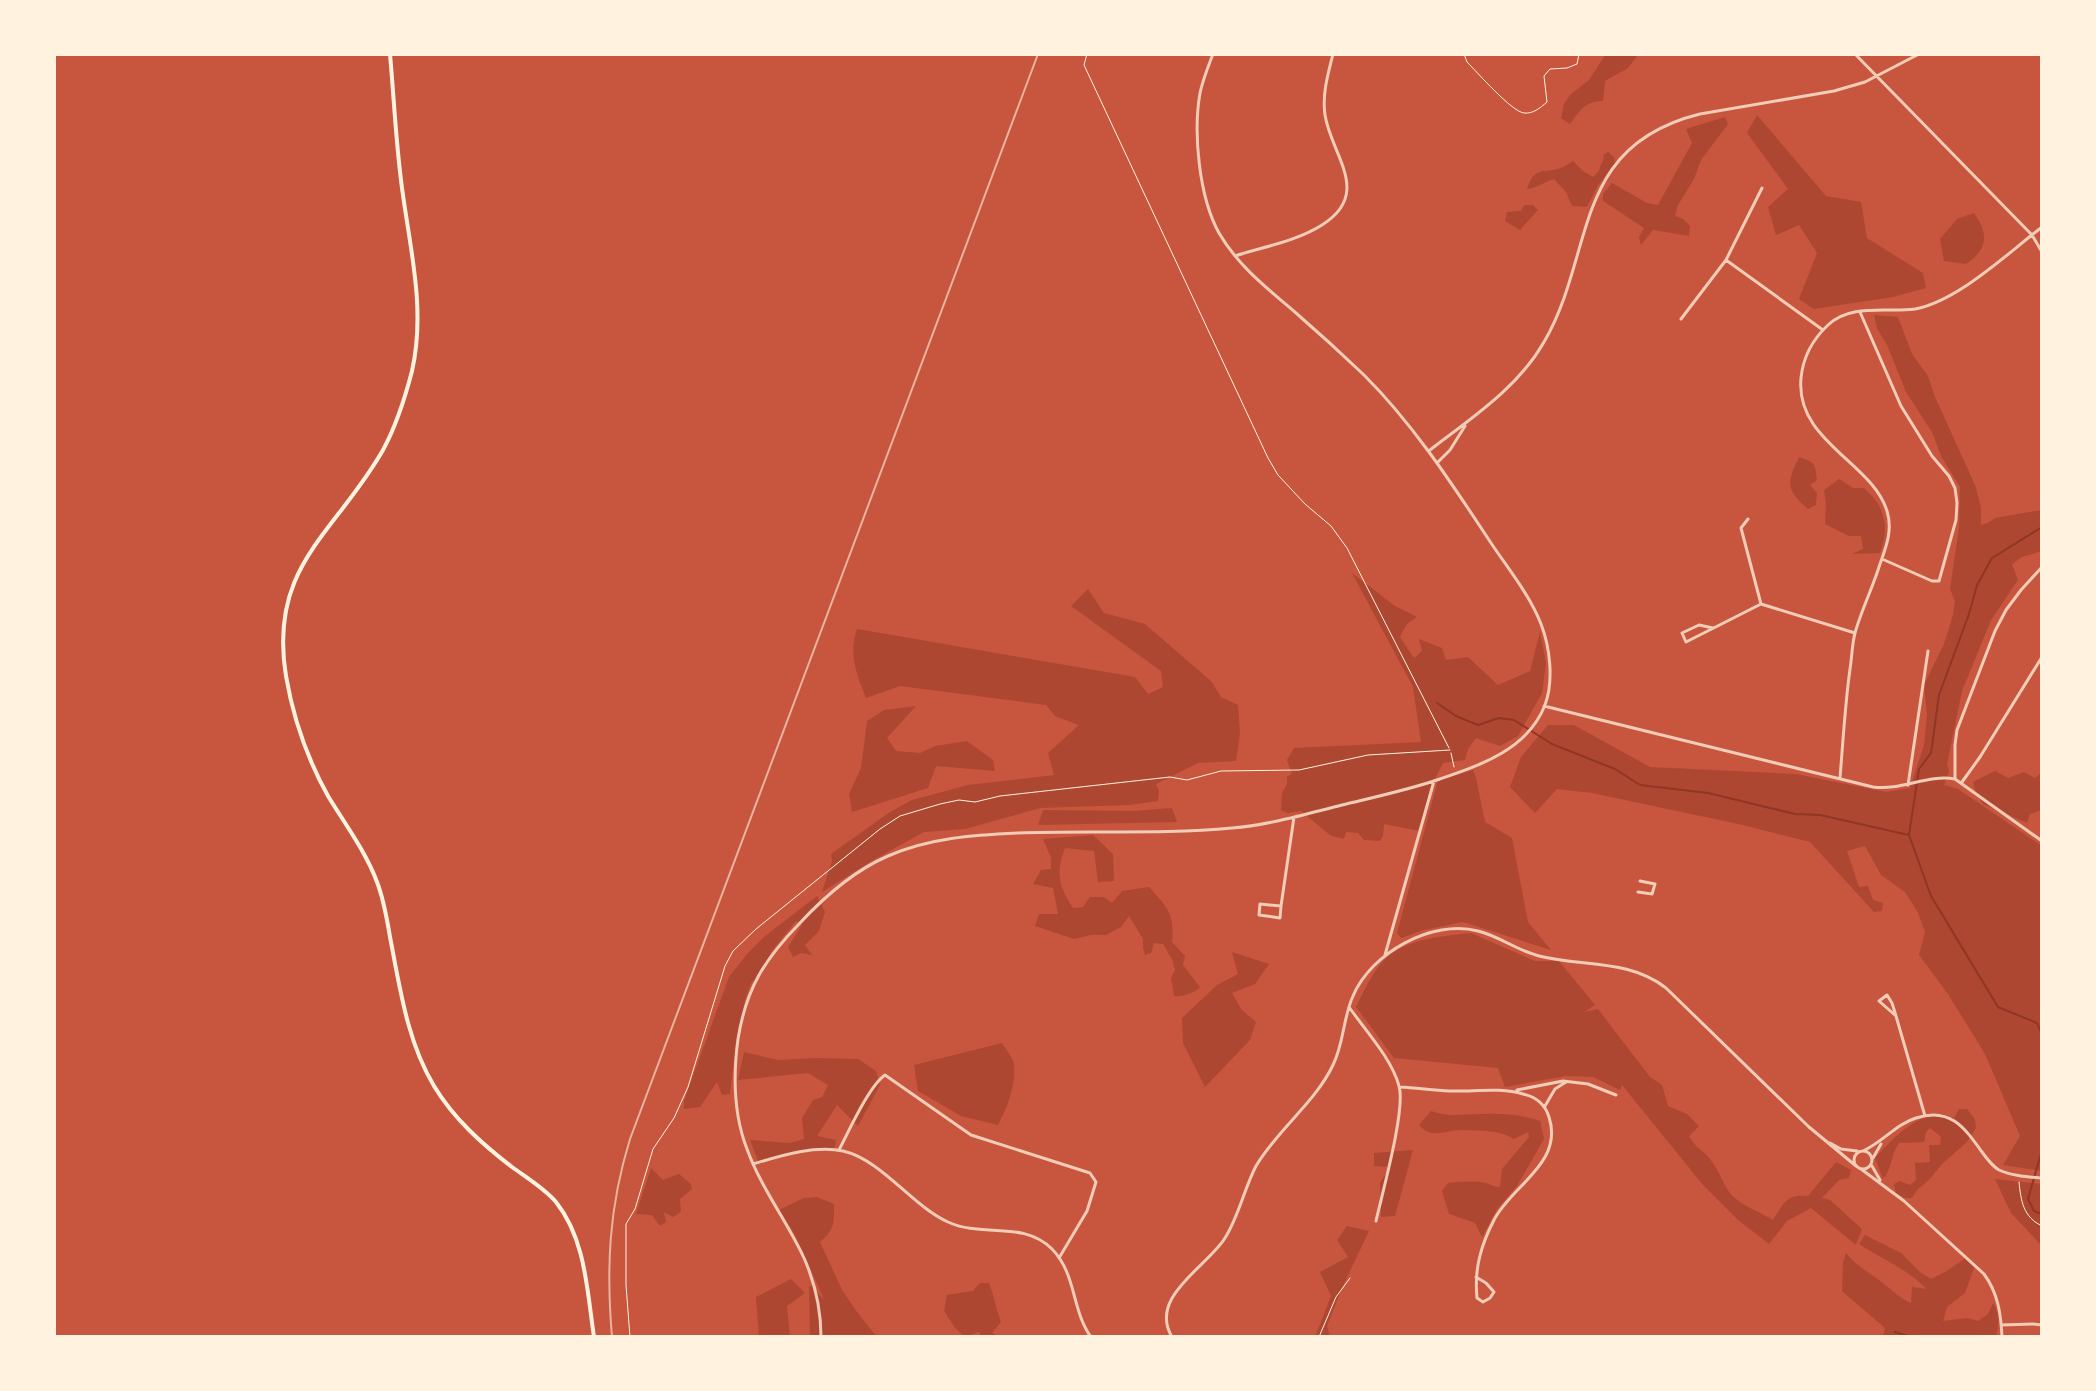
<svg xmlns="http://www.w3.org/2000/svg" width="2096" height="1391" viewBox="0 0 2096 1391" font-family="Rubik,sans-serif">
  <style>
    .green { fill: #ae4732 }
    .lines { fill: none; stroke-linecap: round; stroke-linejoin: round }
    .stream { stroke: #8f3625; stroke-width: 2 }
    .path { stroke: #fff3e0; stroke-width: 1 }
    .minor { stroke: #f1ccb7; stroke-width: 3 }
    .secondary { stroke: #fff3e0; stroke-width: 4 }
    .rail { stroke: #e9b49f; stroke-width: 2 }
  </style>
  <rect width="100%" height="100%" fill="#c8553d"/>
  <path class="green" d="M1606 54H1635L1637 56 1628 68 1605 81 1603 101C1586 101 1580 110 1570 124L1561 118 1564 104 1570 95 1589 80Z
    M1757 115 1826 196 1861 202 1867 238 1923 273 1926 288 1893 297 1814 309 1799 299 1817 253 1799 225 1776 235 1768 207 1788 189 1747 133Z
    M1725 117 1728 124 1701 160 1694 179 1678 205 1675 216 1683 219 1690 226 1689 236 1653 230 1641 245 1639 237 1644 228 1603 201V194L1612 183 1647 203 1658 205 1692 143 1686 129Z
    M1608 152 1614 157 1615 163 1597 187 1587 207 1572 206 1566 192 1554 179C1544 182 1537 188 1527 189 1534 166 1543 174 1560 168 1565 167 1568 164 1573 161L1583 171 1593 177 1598 172 1604 158 1603 155Z
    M1524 205H1533L1538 210 1520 230 1505 221 1507 212 1521 211Z
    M1974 213C1989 234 1988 249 1966 264L1944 261 1940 239 1957 219Z
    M1874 315 1898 317 1912 354 1928 376 1935 397 1975 485 1981 507V525L1988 523 1995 518 2042 510V551L2022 557 2012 564 2018 580 1991 620 1962 691 1947 764 1949 771 1944 785 1958 789 2042 846V1171L2003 1165 2020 1136 1985 1054 1948 994 1919 955 1925 932 1918 913 1905 892 1881 875 1865 846 1847 851 1859 887 1868 886 1873 900 1883 903 1882 911 1874 912 1810 842 1743 825 1592 793 1557 789 1535 813 1510 787 1521 757 1548 725H1574L1650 767 1796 774 1886 792 1910 788 1924 745 1927 714 1924 685 1944 644 1953 615 1955 601 1950 589 1959 527 1960 487 1941 456 1932 432 1906 392 1888 347 1877 328Z
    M1799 457C1815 463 1815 462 1817 480L1810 485 1817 493 1816 505 1808 509C1785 489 1787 483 1799 457Z
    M1839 479 1853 488H1864C1885 506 1890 527 1880 553L1852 554 1863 549 1861 536H1849L1825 524 1826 504 1824 490Z
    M1352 573 1395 606 1417 617 1407 624 1400 637 1414 658 1422 651 1419 639 1442 648 1446 660 1468 657 1498 685 1530 671 1540 632 1546 663 1542 693 1518 736 1500 746 1476 738 1468 749 1465 760 1443 763 1434 781 1420 831 1384 824 1383 836 1380 841 1364 840 1358 833 1346 832 1344 839 1330 835 1301 811 1288 813 1281 810 1282 793 1287 784V777L1292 774 1287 760 1294 748 1421 742 1413 687Z
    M1088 589 1104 613 1145 624 1212 682 1221 697 1238 705 1240 733 1236 761 1198 763 1156 784 1159 791 1158 801 1129 805 1040 808 965 829 924 832 875 859 822 892 832 861 831 854 890 812 912 800 968 785 1054 775 1048 753 1079 725 1055 716 1046 705 900 686 866 698C857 675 848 654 857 629L1135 677 1148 694 1163 687 1161 671 1071 606Z
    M916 706 887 738 896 751 920 753 935 746 967 741 993 760 995 771 936 766 928 788 852 812 849 794 861 768 867 721 884 710Z
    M1473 770 1476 778 1485 822 1512 838 1528 922 1551 950 1463 922 1424 930 1401 938 1397 933 1438 780Z
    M1995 771 2008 778 2024 772 2035 778 2042 772V810L2030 814 2027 823 1983 804 1975 790 1973 782Z
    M1172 808 1177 822 1038 825 1043 810 1134 811Z
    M1093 835 1113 854 1114 881 1098 882 1094 851 1065 848C1055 874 1059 886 1073 908L1083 907 1090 897H1104L1112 903 1122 891 1149 887C1167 907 1175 913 1172 942L1185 956 1183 965 1200 987C1195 993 1182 997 1174 996L1171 978 1175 970 1172 959 1163 944 1154 943 1151 953 1145 955 1143 948V939L1129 916 1121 927 1106 935H1091L1074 939 1035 926 1039 914H1058L1053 888 1033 884 1041 870 1051 869V858L1043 839Z
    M817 896 825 912 819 931 805 945 812 955 801 953 793 957 788 947 802 925 796 921 771 952 766 968 751 983 745 1000 735 1050 730 1094 722 1095 717 1082 700 1107 684 1109V1101L729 977 747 954 764 937Z
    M1471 933 1535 961H1559L1595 1005 1584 1012 1598 1009 1650 1077 1662 1085 1668 1106 1687 1114 1699 1126 1689 1136C1696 1149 1703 1150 1710 1159 1717 1168 1721 1178 1726 1187 1735 1204 1757 1210 1773 1220 1784 1203 1786 1194 1808 1196L1836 1162 1851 1170 1849 1178 1839 1180 1822 1198 1830 1200 1862 1229 1856 1245 1811 1208 1787 1221 1769 1244 1738 1220 1703 1185 1622 1085 1620 1090 1593 1077 1566 1076 1505 1087 1498 1068 1394 1058 1356 1007C1365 989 1374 967 1391 954 1413 938 1445 936 1471 933Z
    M1232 952 1269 964 1255 984 1232 993 1241 1009 1256 1022 1250 1040 1205 1087 1183 1043 1182 1018 1217 985 1238 974Z
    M1002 1043C1006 1050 1014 1058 1014 1066 1016 1085 1007 1108 998 1125L961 1116 918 1091 914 1065Z
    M744 1052 778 1060 816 1058 858 1059 876 1071 880 1085 858 1126 837 1105 817 1136 836 1140 835 1147 825 1150 789 1154 758 1161 750 1140 790 1143 804 1139 802 1118 813 1100 822 1097 828 1085 808 1073 738 1080Z
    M1959 1109H1967L1975 1119 1976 1128 1967 1142 1942 1164 1929 1180 1917 1190 1912 1198H1905L1896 1193 1894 1184 1900 1181 1910 1185 1916 1180 1915 1163 1930 1162 1929 1145H1940L1941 1137 1930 1128 1926 1132 1924 1142 1899 1143C1890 1156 1893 1167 1883 1179L1875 1158C1889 1142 1918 1112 1942 1114 1946 1114 1950 1117 1954 1118Z
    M1431 1111C1439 1113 1448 1116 1456 1115 1484 1114 1513 1111 1540 1121L1544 1139 1517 1186 1497 1209 1482 1237 1475 1223 1449 1214 1442 1191 1448 1183C1459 1182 1475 1180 1486 1183 1491 1185 1495 1187 1500 1187L1502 1169 1529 1137 1528 1132 1514 1139C1498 1129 1480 1131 1462 1130 1446 1130 1431 1140 1419 1125Z
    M1413 1150 1395 1216 1381 1217 1380 1183 1390 1167 1374 1166V1153Z
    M651 1168 663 1180 679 1174 691 1184 692 1189 680 1199 681 1212 673 1217 664 1212 666 1222 660 1226 652 1215 636 1214Z
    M1995 1179 2042 1184V1246L2011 1213Z
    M817 1197 834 1204C834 1223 835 1229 820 1242L842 1290 857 1312 877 1337H810L809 1285 824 1299 793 1231 779 1210 804 1198Z
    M1347 1226 1369 1231 1342 1288 1327 1326 1330 1337H1315L1331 1296 1320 1272 1348 1257 1337 1240Z
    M1865 1235 1901 1253 1920 1272 1931 1279 1945 1272 1967 1257 1975 1265 1965 1293 1947 1307 1943 1321 1967 1318 1978 1321 1988 1314 1993 1303C2000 1314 1999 1324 1996 1337H1883L1885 1328 1842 1291 1843 1262 1846 1253C1856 1266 1870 1273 1883 1283 1893 1291 1900 1298 1911 1303L1912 1287 1927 1289C1907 1269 1882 1259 1859 1244Z
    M791 1279 805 1293 787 1306 790 1337H759L756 1297Z
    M980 1283H989C994 1296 996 1309 1001 1322L992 1333 999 1337H982L979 1332 965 1337 955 1328 944 1311 947 1295 973 1291Z"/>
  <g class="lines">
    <path class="stream" d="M2042 527 1992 558 1977 585 1969 614 1939 695 1931 753 1919 769 1909 835 1931 896 1998 1007 2037 1023 2042 1034
      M1437 703 1456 716 1478 725 1499 718 1514 720 1552 744 1615 769 1640 785 1708 793 1795 814 1820 815 1909 835
      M2042 1098V1101
      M2042 1214 2034 1211 2028 1199 2042 1150
      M1895 1332 1911 1337"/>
    <path class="path" d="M1087 54 1084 65 1268 458 1278 475 1305 504 1331 526 1347 548 1449 748
      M1464 54 1467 62C1477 72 1512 112 1524 113 1533 114 1540 108 1547 102L1544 76 1550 69 1567 68 1577 64 1579 54
      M1451 753 1454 767
      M2019 1182C2021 1201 2023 1217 2042 1226
      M630 1337 626 1285V1224L635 1209 653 1149 674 1118 688 1087 725 966 733 951 756 929 880 829 900 816 940 804 959 800 975 802 1000 796 1170 777 1187 780 1221 771 1299 770 1368 755 1450 750
      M1319 1337 1336 1297 1350 1278"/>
    <path class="minor" d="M1855 54 2032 235 2042 252
      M1235 256C1263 247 1297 241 1322 225 1373 193 1331 155 1325 115 1322 94 1328 74 1333 54
      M1726 260 1823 330
      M1860 312 1901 406 1932 456 1949 476 1955 488 1957 503 1956 520 1939 581H1932L1882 559
      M1681 319 1726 260 1762 188
      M1430 450C1470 419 1518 388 1544 342 1596 253 1570 146 1700 114L1834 91 1865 82 1919 54
      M1437 463 1450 450 1465 426
      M1761 604 1855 633
      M1713 628 1699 625 1682 633 1686 642 1761 604 1741 528 1748 519
      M1544 706 1873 787C1901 791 1928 774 1955 779L2042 841
      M1840 778C1843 742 1845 705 1850 669 1852 657 1852 644 1855 633 1861 611 1873 587 1880 564 1886 547 1893 530 1887 511 1872 462 1795 441 1801 378 1803 358 1813 339 1828 325 1851 303 1887 313 1915 309 1958 301 2008 253 2042 227
      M1955 779V745L1957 730 1995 631 2006 610 2021 590 2042 567
      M1962 782 1980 757 2042 657
      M1908 785 1928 651
      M1638 892 1652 894 1655 884 1640 881
      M1281 906 1280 918 1259 915 1260 904 1281 906 1294 817
      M1385 955 1434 781
      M1349 1007C1365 1030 1392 1059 1399 1086 1406 1109 1382 1194 1376 1221
      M1896 1016 1879 1001 1887 995 1892 1003 1896 1016 1925 1116
      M1400 1087C1416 1088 1433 1090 1449 1091 1473 1092 1500 1087 1523 1094 1537 1097 1545 1104 1549 1117 1564 1163 1512 1185 1494 1220 1481 1245 1474 1269 1477 1298L1483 1302 1490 1298 1494 1292 1486 1283 1476 1277
      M1517 1090 1563 1081 1588 1084 1616 1095
      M1545 1106 1555 1089 1566 1082
      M1830 1143 1841 1149 1857 1151
      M839 1150C849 1131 869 1086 885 1075L971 1135 1090 1173 1096 1182 1087 1211 1059 1258
      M1863 1151C1883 1142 1896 1124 1916 1118 1950 1107 1964 1127 1982 1152 1987 1159 1992 1166 1999 1170 2012 1176 2028 1177 2042 1178
      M1854 1160a9 9 0 1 1 18 0a9 9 0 1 1-18 0Z
      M1873 1158 1881 1144
      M753 1164C780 1156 814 1145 843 1151 882 1160 911 1205 948 1222 982 1238 1023 1220 1052 1249 1077 1275 1071 1309 1091 1337
      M1872 1166 1880 1180
      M1861 1169 1904 1201 1984 1274C1998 1293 2001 1314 2002 1337
      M2001 1325 2033 1324 2042 1325
      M821 1337C821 1310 815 1283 804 1258 787 1221 761 1188 747 1149 733 1113 733 1076 738 1039 746 989 764 960 799 924 824 897 853 871 888 856 929 838 973 835 1018 833 1089 830 1161 835 1232 828 1269 825 1306 814 1342 805 1375 797 1408 790 1440 779 1481 765 1528 749 1545 705 1554 681 1550 647 1541 624 1530 596 1510 571 1493 546 1454 487 1415 426 1364 375 1342 354 1319 333 1296 313 1268 289 1238 266 1219 233 1199 197 1193 133 1200 93 1203 79 1208 67 1213 54
      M1172 1337C1148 1297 1207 1267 1225 1238 1239 1216 1244 1189 1256 1166 1277 1130 1315 1103 1333 1065 1344 1043 1343 1018 1353 996 1371 953 1432 919 1478 931 1499 936 1518 951 1539 956 1583 967 1629 959 1666 988L1809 1127 1856 1166"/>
    <path class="secondary" d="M390 54C394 99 396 144 402 188 410 249 426 309 412 371 405 398 396 426 383 450 335 534 268 566 286 676 293 717 308 760 328 796 345 824 366 852 377 882 384 900 387 919 390 937 400 988 407 1041 434 1086 454 1119 482 1144 512 1167 527 1178 544 1188 556 1202 586 1240 587 1291 594 1337"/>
    <path class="rail" d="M612 1337C606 1267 609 1207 630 1139L1038 54"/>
  </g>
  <rect width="2096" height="1391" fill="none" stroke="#fff3e0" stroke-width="112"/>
</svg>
